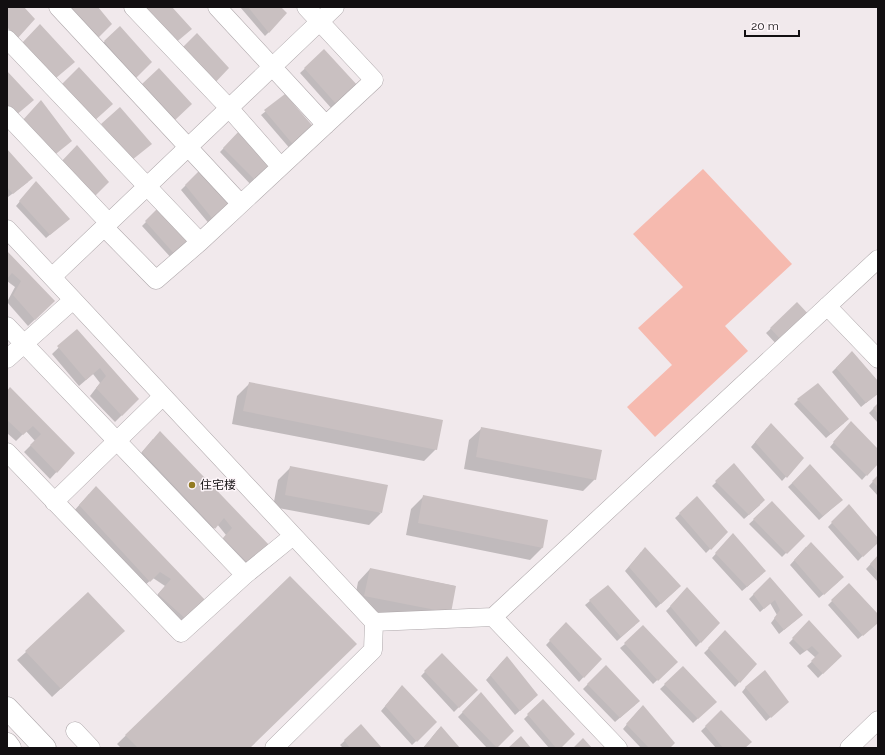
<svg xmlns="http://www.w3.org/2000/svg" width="885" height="755" viewBox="0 0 885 755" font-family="Raleway,'Noto Sans SC',sans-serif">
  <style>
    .green { fill: #f6baaf }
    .shadow { fill: #0003 }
    .building { fill: #c9c0c1 }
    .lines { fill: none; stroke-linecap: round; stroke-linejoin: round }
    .minor-casing { stroke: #aea7aa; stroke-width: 19 }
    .major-casing { stroke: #aea7aa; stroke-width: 23 }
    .minor { stroke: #fff; stroke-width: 18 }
    .major { stroke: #fff; stroke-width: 22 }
    .poi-dot { fill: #937b22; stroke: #fef6fa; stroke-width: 1.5 }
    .labels { text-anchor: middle; stroke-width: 3; stroke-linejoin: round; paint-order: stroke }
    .poi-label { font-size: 12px; fill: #120f11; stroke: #fef6fa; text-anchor: start }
  </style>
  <rect width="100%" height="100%" fill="#f1e9ec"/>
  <path class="green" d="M703 169 792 264 725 326 748 351 655 437 627 407 672 365 638 328 683 287 633 234Z"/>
  <path class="shadow" d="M240 7H280L269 32 265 36Z
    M120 27 130 82 100 46Z
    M324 51 352 90 332 109 300 73Z
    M285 96 316 131 292 151 261 115Z
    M241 130 274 168 253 187 220 152Z
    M7 151 28 182 8 197 7 196Z
    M203 168 235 204 211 226 181 190Z
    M32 187 69 219 46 238 16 206Z
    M163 205 191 245 174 261 142 226Z
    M7 253 54 301 28 326 7 302 15 287 7 281Z
    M797 304 779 347 766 333Z
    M77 330 138 399 115 422 90 396 100 383 93 374 79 386 52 354Z
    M852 352 878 382V393L861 407 832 372Z
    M249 384 436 449 424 461 232 424 237 396Z
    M7 392 74 453 50 479 24 452 35 441 26 431 16 441 7 433Z
    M798 400 844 423 826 438 794 404Z
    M878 404V423L869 413Z
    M847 427 878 451V462L862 480 830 447Z
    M482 428 595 479 583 491 464 469 469 440Z
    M767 428 803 458 782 481 751 447Z
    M153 439 268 545 243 570 217 546 226 535 217 524 208 535 136 459Z
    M734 465 760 505 744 519 712 486Z
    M810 466 837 504 819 520 788 487Z
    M290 468 381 513 369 525 273 507 278 480Z
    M878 476V496L869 486Z
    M89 494 205 601 181 626 152 601 165 586 153 578 143 587 73 512Z
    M424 496 547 521 542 548 530 560 406 535 411 509Z
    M697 498 727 532 706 553 675 518Z
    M772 503 803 536 782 557 749 524Z
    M848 506 878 540 858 561 828 527Z
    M729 539 760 576 742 591 712 558Z
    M806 547 838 582 819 598 790 565Z
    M641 552 676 590 656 608 625 571Z
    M878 556V582L866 569Z
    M370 569 455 586 438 625 353 608 358 582Z
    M290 577 249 748H121L117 744Z
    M770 578 802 615 779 634 771 623 777 615 770 603 760 612 749 599Z
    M849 584 878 615V622L858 639 828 605Z
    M608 586 635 625 617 641 585 605Z
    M683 593 719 623 696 647 666 611Z
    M566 624 600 659 579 682 546 645Z
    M805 626 841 656 818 678 807 666 816 658 807 650 800 655 789 643Z
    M725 632 756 664 735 687 704 653Z
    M115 639 52 697 17 660 26 652Z
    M625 644 676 662 653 684 620 648Z
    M442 654 476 690 454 712 421 676Z
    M503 661 533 699 515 715 486 680Z
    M606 666 635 705 615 722 583 689Z
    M683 668 711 706 693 723 660 689Z
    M746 687 783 706 766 721 742 692Z
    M398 691 436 722 412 745 381 711Z
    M481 694 513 731 495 748H487L458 717Z
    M543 700 560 748H549L524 719Z
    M639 710 669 748H641L623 729Z
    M721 712 744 748H716L701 731Z
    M361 726 380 748H343L340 745Z
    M441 727 458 748H423L437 731Z"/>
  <path class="building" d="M7 7H24L35 19 17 39 7 27Z
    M63 7H98L112 24 93 43Z
    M146 7H172L192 29 173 45 142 12Z
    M248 7H281L287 13 269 33Z
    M40 24 75 62 56 78 22 43Z
    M120 26 152 62 135 79 104 41Z
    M197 33 229 68 211 87 180 50Z
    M324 49 358 86 337 105 304 68Z
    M79 67 113 104 93 122 61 85Z
    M159 68 192 104 174 121 142 84Z
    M7 71 34 100 15 116 7 107Z
    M285 94 317 131 296 148 264 110Z
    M41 100 72 141 52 157 22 121Z
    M120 107 152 144 132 160 101 124Z
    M241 129 276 168 258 183 223 148Z
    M77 145 109 182 91 200 59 164Z
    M7 149 33 178 13 194 7 187Z
    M203 167 236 204 216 223 185 185Z
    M36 181 70 219 50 235 19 201Z
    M163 203 197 241 178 258 145 221Z
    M7 251 55 301 35 320 13 295 21 281 12 273 7 279Z
    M797 302 812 318 784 343 770 328Z
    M77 329 139 399 122 416 96 388 106 376 100 368 86 380 57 346Z
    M852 351 878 381V394L866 403 836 368Z
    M249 382 443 420 437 450 243 411Z
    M818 383 849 419 831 434 797 399Z
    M10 387 75 453 57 473 30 445 41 434 33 426 23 435 7 420V391Z
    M878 403V414L873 408Z
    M851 421 878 449V464L867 476 833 442Z
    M771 423 804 458 787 478 755 442Z
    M481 427 602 450 596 480 476 457Z
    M160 431 269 545 250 565 223 538 232 528 224 518 215 529 142 452Z
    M734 463 765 500 749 515 715 481Z
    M810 464 843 500 823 516 792 483Z
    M290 466 388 485 382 513 285 495Z
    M878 475V487L872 481Z
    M96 486 206 601 188 621 158 594 171 579 160 572 150 582 79 505Z
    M423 495 548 520 543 548 418 523Z
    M697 496 728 532 711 550 679 513Z
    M772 501 805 536 787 554 753 519Z
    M849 504 878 538V543L863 557 831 522Z
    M733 533 766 571 747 587 715 553Z
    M811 542 844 577 824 595 794 560Z
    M645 547 681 586 661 604 629 567Z
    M878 555V573L870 564Z
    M370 568 456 586 451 613 364 596Z
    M290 576 357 644 250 748H138L125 735Z
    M770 577 803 615 784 630 774 618 780 610 775 600 764 609 753 594Z
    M849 583 878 614V623L863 636 831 600Z
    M608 585 640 621 621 637 589 600Z
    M687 587 720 623 701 643 670 606Z
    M88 592 125 631 61 689 25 651Z
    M809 620 842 656 823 674 811 661 819 653 812 646 805 651 792 638Z
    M566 622 602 659 584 678 549 640Z
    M643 625 678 662 658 681 624 643Z
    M725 630 757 664 740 683 708 648Z
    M442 653 478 690 459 708 424 671Z
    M507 656 538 695 520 711 490 675Z
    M606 665 640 701 620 718 587 684Z
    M683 666 717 702 698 719 664 684Z
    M765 670 789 702 771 718 745 687Z
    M402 685 437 722 417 742 385 706Z
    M481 692 514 731 497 748 462 712Z
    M543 699 575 734 561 748H556L527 714Z
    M643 705 675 743 670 748H649L626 724Z
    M721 710 752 742 745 748H723L705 726Z
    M361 724 382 748H350L344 740Z
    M441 726 460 748 424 747Z
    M521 736 531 748H508Z
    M583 738 592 748H573Z"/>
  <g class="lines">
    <g class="minor-casing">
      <path id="minor" d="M58 7 240 203
        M133 7 229 108 280 166
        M217 7 326 125
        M7 39 200 242
        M7 115 109 223
        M104 227 156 280 200 242 374 80 306 7
        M7 229 374 622 493 617 878 259
        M52 277 335 7
        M827 306 878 359
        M7 326 245 575
        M7 359 73 300
        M7 452 181 633 245 575 293 536
        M54 502 163 396
        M493 617 618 748
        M75 731 91 748
        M274 748 373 650 374 622
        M849 748 878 720"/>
    </g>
    <g class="major-casing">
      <path id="major" d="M7 708 45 748
        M7 744 10 748"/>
    </g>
    <use href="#minor" class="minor"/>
    <use href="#major" class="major"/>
  </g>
  <circle class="poi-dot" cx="192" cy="485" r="4"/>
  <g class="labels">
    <g class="poi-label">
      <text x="200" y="489">住宅楼</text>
    </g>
  </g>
  <rect width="885" height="755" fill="none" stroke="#120f11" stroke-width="16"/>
  <path d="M745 30v6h54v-6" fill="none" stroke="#120f11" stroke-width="2"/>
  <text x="751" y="30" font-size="12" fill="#120f11" stroke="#fef6fa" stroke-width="3" paint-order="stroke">20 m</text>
</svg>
